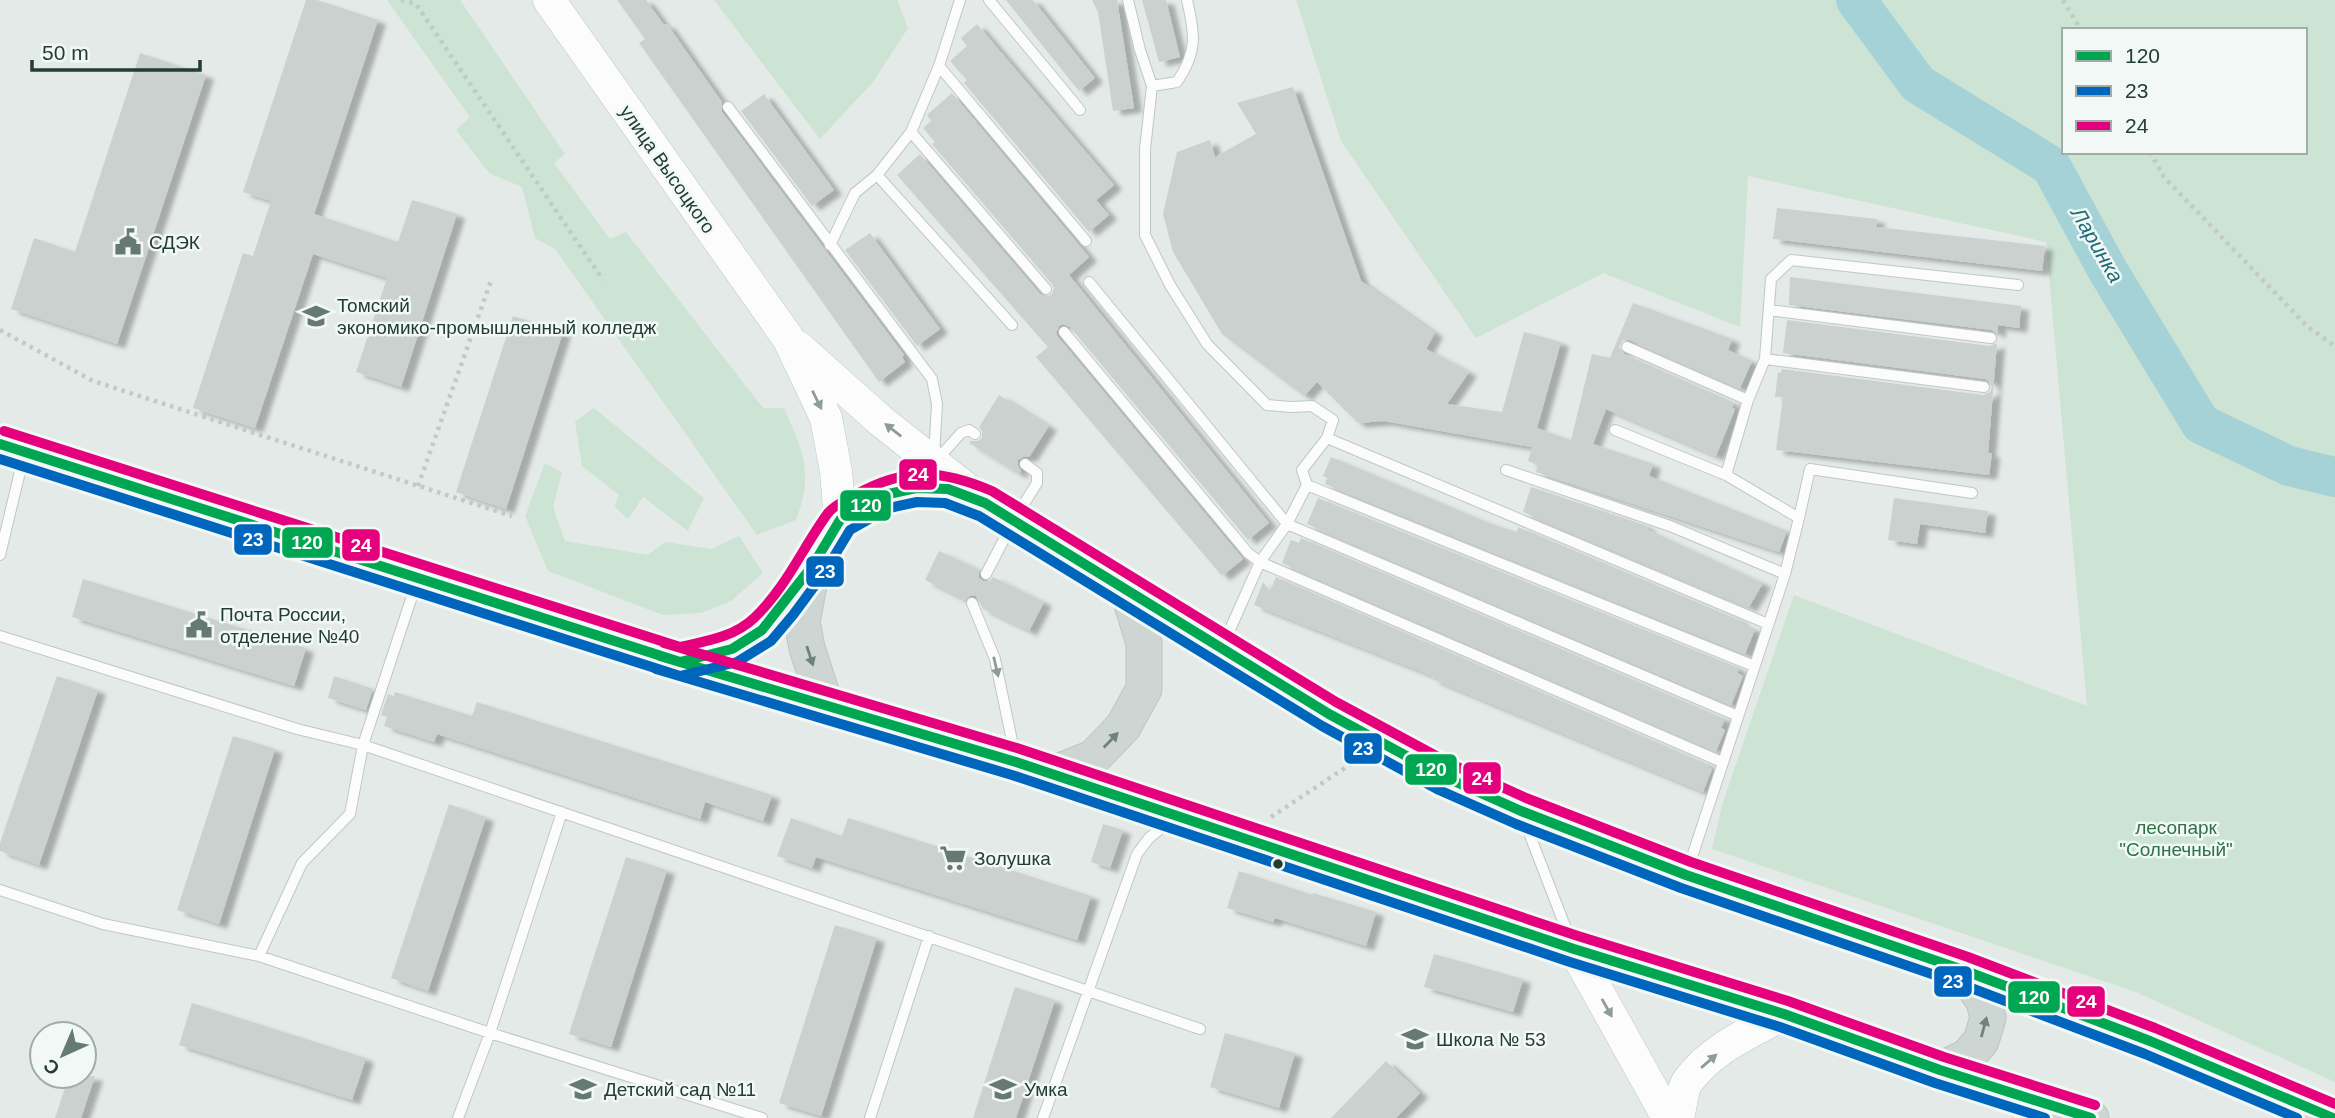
<svg xmlns="http://www.w3.org/2000/svg" width="2335" height="1118" viewBox="0 0 2335 1118" font-family="Arial,sans-serif">
  <style>
    .green { fill: #cde3d3; fill-rule: evenodd }
    .lines { fill: none; stroke-linecap: round; stroke-linejoin: round }
    .river { stroke: #a5d2d7; stroke-width: 40 }
    .building { fill: #cbd1ce; filter: url(#shadow) }
    .lane-casing { stroke: #c1c7c4; stroke-width: 12 }
    .secondary-casing { stroke: #bfc7c4; stroke-width: 33 }
    .primary-casing { stroke: #bdc6c2; stroke-width: 37 }
    .path { stroke: #c1cac5; stroke-width: 4.5; stroke-dasharray: 3.5 5; stroke-linecap: butt }
    .lane { stroke: #fbfcfb; stroke-width: 10 }
    .secondary { stroke: #fbfcfb; stroke-width: 32 }
    .primary { stroke: #cdd6d3; stroke-width: 35 }
    .bus-1-casing { stroke: #f2f8f5; stroke-width: 16 }
    .bus-2-casing { stroke: #f2f8f5; stroke-width: 16 }
    .bus-3-casing { stroke: #f2f8f5; stroke-width: 16 }
    .bus-1 { stroke: #00a651; stroke-width: 10 }
    .bus-2 { stroke: #0065bd; stroke-width: 10 }
    .bus-3 { stroke: #e5007d; stroke-width: 10 }
    .oneway { fill: #8e9c98 }
    .oneway2 { fill: #6f827c }
    .bus-dot { fill: #223d34; stroke: #f2f8f5; stroke-width: 2.5 }
    .labels { text-anchor: middle; stroke-width: 5; stroke-linejoin: round; paint-order: stroke }
    .street-label { font-size: 19px; fill: #223d34; stroke: #f2f8f5 }
    .poi-label { font-size: 19px; fill: #223d34; stroke: #f2f8f5; text-anchor: start }
    .park-label { font-size: 19px; fill: #2c7345; stroke: #f2f8f5 }
    .water-label { font-size: 21px; font-style: italic; fill: #1d6c78; stroke: #f2f8f5 }
    .line-badge { stroke: #f2f8f5; stroke-width: 2.5 }
    .badge-label { font-size: 19px; text-anchor: middle; font-weight: bold; fill: #fff }
  </style>
  <defs>
    <filter id="shadow"><feDropShadow dx="8" dy="4.5" stdDeviation="2" flood-color="#0004"/></filter>
  </defs>
  <rect width="100%" height="100%" fill="#e4eae7"/>
  <path class="green" d="M387 0H460L565 154 554 163 610 239 626 232 763 408H784C803 452 814 472 796 520L757 535 555 249 535 238 522 187 489 173 456 130 470 117Z
    M714 0H897L908 28 873 82 820 139Z
    M1296 0H2335V1082L2136 992 1712 849 1723 802 1794 595 2087 706 2046 242 1748 176 1740 327 1603 273 1476 338 1341 141ZM2064 30H2305V152H2064Z
    M594 408 704 498 688 531 643 497 628 519 614 506 619 495 582 466 575 422Z
    M545 463 562 472 553 507 565 541 648 555 665 542 712 549 739 536 763 573 731 601 701 613 663 615 548 571 525 516Z"/>
  <g class="lines">
    <path class="river" d="M1856 0 1918 84 2051 166 2108 271 2201 424 2289 466 2335 477"/>
  </g>
  <path class="building" d="M306 0H317L378 20 314 214 398 242 412 200 457 214 401 387 356 372 387 278 313 254 255 428 193 408 243 253 253 256 271 201 243 192Z
    M617 0H646L664 25 667 24 722 102V112L904 355 902 357 905 362 879 382 639 43 645 39Z
    M1006 0H1033L1095 78 1079 91Z
    M1092 0H1117L1134 108 1113 111 1098 12Z
    M1142 0H1166L1180 57 1159 62Z
    M977 24 1114 185 1096 200 1109 215 1089 232 964 83 967 80 950 61 967 46 961 38Z
    M140 53 206 75 117 344 11 309 34 238 75 252Z
    M1293 87 1361 281 1435 333 1426 349 1469 372 1447 404 1502 412 1524 332 1561 342 1537 428 1571 440 1592 354 1610 358 1633 303 1732 339 1728 350 1752 361 1740 388 1630 340H1623L1619 347 1624 354 1734 403 1732 408 1735 409 1716 456 1606 409 1593 444 1653 464 1649 476 1787 531 1779 552 1536 472 1538 465 1528 461 1532 447 1384 421 1358 423 1317 382 1304 396 1222 334 1173 252 1163 214 1177 152 1210 140 1215 157 1256 134 1237 103Z
    M952 93 1089 257 1069 275 1269 523 1248 540 1070 327 1063 324 1059 326 1056 333 1058 337 1243 559 1222 576 1036 357 1048 347 897 175 920 154 1040 294 1047 297 1052 294 1054 288 1052 284 932 144 935 142 923 128 931 121 927 115Z
    M764 94 834 190 812 206 741 111Z
    M1777 208 1877 219 1876 227 2045 246 2042 271 1773 239Z
    M870 233 940 329 917 346 845 250Z
    M1790 277 2021 306 2019 328 1998 325V334L1992 330 1789 305Z
    M513 316 563 332 506 509 456 492Z
    M1787 320 1990 346 1997 343 1988 453H1992L1989 475 1776 450 1783 397H1775L1778 372 1781 373 1782 369 1983 395 1990 392 1992 387 1989 381 1985 379 1783 353Z
    M999 395 1049 426 1029 457H1023L1018 460V466L1021 471 1019 474 969 443 971 441H978L982 438V431L979 427Z
    M1331 457 1494 525 1517 532 1518 527 1741 621 1740 623 1755 629 1745 654 1325 484 1327 478 1323 476Z
    M1531 487 1647 526 1646 529 1763 583 1749 607 1523 512Z
    M1318 498 1739 668 1737 673 1743 676 1731 705 1307 524Z
    M1894 498 1988 511 1985 533 1920 524 1917 544 1888 540Z
    M1301 538 1725 719 1721 728 1725 730 1716 751 1282 563 1291 540 1299 543Z
    M939 551 979 570V578L983 581H990L993 577 1044 602 1029 631 983 609 976 596H970L965 600 925 580Z
    M1276 577 1709 765 1708 768 1712 769 1703 792 1432 679 1433 676 1254 605 1263 582 1270 591Z
    M83 579 306 648 294 686 72 617Z
    M57 676 98 690 39 865 0 851V843Z
    M334 676 373 689 366 710 328 698Z
    M395 692 472 716 477 702 772 795 763 821 705 802 700 819 437 734 434 742 384 726 387 717 381 715 388 694 394 696Z
    M233 736 275 749 219 924 177 910Z
    M449 804 486 817 428 991 391 978Z
    M791 818 842 836 848 818 1091 896 1077 940 816 857 812 868 777 856Z
    M1103 824 1123 830 1110 868 1091 862Z
    M626 857 667 870 611 1047 569 1034Z
    M1239 871 1313 895V893L1376 912 1366 946 1275 918 1273 922 1227 908Z
    M835 925 877 938 821 1116 779 1103Z
    M1434 954 1523 979 1513 1012 1424 987Z
    M1015 987 1055 1000 1016 1118H973Z
    M192 1003 366 1058 352 1100 179 1045Z
    M1225 1033 1295 1053 1279 1108 1210 1087Z
    M1386 1061 1420 1093 1396 1118H1331Z
    M69 1076H95L81 1118H55Z"/>
  <g class="lines">
    <g class="lane-casing">
      <path id="lane" d="M989 0 1080 110
        M1128 0 1140 50 1152 86 1145 149V235L1170 285 1207 344 1267 405 1291 407 1312 406 1333 420 1327 438 1768 624
        M939 66 1086 241
        M1152 86 1177 82C1198 51 1195 34 1187 0
        M728 107 932 379 937 404 934 456
        M911 132 1046 289
        M877 175 1012 325
        M830 245 855 193 877 175 911 132 939 66 960 0
        M1089 282 1287 524 1738 716
        M1769 310 1991 338
        M1064 332 1248 553 1260 562 1722 762
        M1627 347 1748 400
        M1765 359 1984 387
        M1615 430 1726 475 1799 518 1810 469 1972 493
        M936 461 961 433 969 430 975 434
        M1506 470 1670 526 1785 574
        M1726 475 1748 400 1765 359 1771 279 1791 260 2018 285
        M1307 485 1754 666
        M0 555 24 455
        M986 574 1014 520 1037 483V473L1025 464
        M972 603 995 659 1015 755
        M0 636 297 729 363 745 1200 1029
        M1223 645 1260 562 1287 524 1307 485 1302 470 1327 438
        M1524 820 1570 939
        M1688 869 1785 574 1799 518
        M0 890 103 924 259 956 490 1033 762 1118
        M259 956 302 863 350 814 363 745 417 581
        M458 1118 490 1033 562 812
        M870 1118 929 936
        M1043 1118 1137 854 1149 838 1169 822"/>
    </g>
    <g class="secondary-casing">
      <path id="secondary" d="M549 0 788 338 826 418 836 471 840 520
        M798 347 881 421 978 498
        M1574 949 1668 1118
        M1678 1118C1681 1107 1682 1089 1688 1081 1711 1049 1751 1032 1784 1014"/>
    </g>
    <g class="primary-casing">
      <path id="primary" d="M0 444 680 662 1016 762 1574 949 1784 1014 1940 1070 2091 1118
        M811 574 802 622 807 648 826 707
        M680 662 732 649 762 630 782 607 813 565 840 520 884 495 916 488 948 489 985 503 1329 714 1445 777 1521 811 1686 875 1963 970 2150 1041 2333 1118
        M1053 774 1093 758 1123 727 1144 689V643L1128 591
        M1940 1070 1967 1057 1981 1041 1988 1018 1984 1001 1963 970"/>
    </g>
    <path class="path" d="M401 0 416 4 603 280
      M2063 0 2081 30
      M2150 152 2164 177 2308 327 2335 346
      M0 330 93 381 512 516
      M418 486 491 281
      M1271 817 1357 760"/>
    <use href="#lane" class="lane"/>
    <use href="#secondary" class="secondary"/>
    <use href="#primary" class="primary"/>
    <g class="bus-1-casing">
      <path id="bus-1" d="M0 444 680 662 732 649 762 630 813 565 840 520 884 495 916 488 948 489 985 503 1329 714 1445 777 1521 811 1686 875 1963 970 2150 1041 2333 1118
        M660 656 1016 762 1574 949 1784 1014 1940 1070 2091 1118"/>
    </g>
    <g class="bus-2-casing">
      <path id="bus-2" d="M0 459 680 676 737 662 771 641 793 615 824 573 850 530 889 508 917 502 945 503 979 516 1322 726 1439 790 1516 824 1681 888 1958 983 2145 1054 2297 1118
        M656 669 1012 775 1570 962 1780 1027 1935 1083 2045 1118"/>
    </g>
    <g class="bus-3-casing">
      <path id="bus-3" d="M4 431 680 647C706 641 734 637 754 618 786 588 803 547 828 513 834 505 846 500 855 495 905 467 940 469 992 491L1336 702 1451 764 1526 798 1691 862 1968 957 2155 1028 2335 1104
        M664 643 1020 749 1578 936 1788 1001 1944 1057 2095 1105"/>
    </g>
    <use href="#bus-1" class="bus-1"/>
    <use href="#bus-2" class="bus-2"/>
    <use href="#bus-3" class="bus-3"/>
  </g>
  <defs><path id="oneway-solid" d="M-6-.8H1V-3.2L6.5 0L1 3.2V.8H-6Z" transform="scale(1.75)"/></defs>
  <g class="oneway">
    <use href="#oneway-solid" transform="translate(817 400) rotate(64)"/>
    <use href="#oneway-solid" transform="translate(893 430) rotate(-142)"/>
    <use href="#oneway-solid" transform="translate(996 667) rotate(77)"/>
    <use href="#oneway-solid" transform="translate(1607 1008) rotate(61)"/>
    <use href="#oneway-solid" transform="translate(1709 1061) rotate(-41)"/>
  </g>
  <g class="oneway2">
    <use href="#oneway-solid" transform="translate(810 656) rotate(72)"/>
    <use href="#oneway-solid" transform="translate(1111 740) rotate(-46)"/>
    <use href="#oneway-solid" transform="translate(1984 1027) rotate(-75)"/>
  </g>
  <defs>
    <g id="civic-bare" transform="scale(2.1)"><path d="M-.6-6.5H3V-4.5H.6V-3L4-1V1h2V6H-6V1h2V-1L-.6-3ZM-1.2 2.5V6h2.4V2.5Z" fill="#667a73" stroke="#f2f8f5" stroke-width="2.5" paint-order="stroke"/></g>
    <g id="university-bare" transform="scale(2.1)"><path d="M0-5L7-2L0 1L-7-2ZM-4 1L0 2.5L4 1V4Q0 6-4 4Z" fill="#667a73" stroke="#f2f8f5" stroke-width="2.5" paint-order="stroke"/></g>
    <g id="supermarket-bare" transform="scale(2.1)"><path d="M-6-5.5h2.5l.6 2H6L4.5 2H-2.5L-4.4-4H-6ZM-1.5 3.2a1.3 1.3 0 1 0 .1 0ZM3 3.2a1.3 1.3 0 1 0 .1 0Z" fill="#667a73" stroke="#f2f8f5" stroke-width="2.5" paint-order="stroke"/></g>
    <g id="school-bare" transform="scale(2.1)"><path d="M0-5L7-2L0 1L-7-2ZM-4 1L0 2.5L4 1V4Q0 6-4 4Z" fill="#667a73" stroke="#f2f8f5" stroke-width="2.5" paint-order="stroke"/></g>
  </defs>
  <g fill-rule="evenodd">
    <use href="#civic-bare" x="128" y="242"/>
    <use href="#university-bare" x="316" y="316"/>
    <use href="#civic-bare" x="199" y="625"/>
    <use href="#supermarket-bare" x="953" y="858"/>
    <use href="#school-bare" x="1415" y="1039"/>
    <use href="#school-bare" x="583" y="1089"/>
    <use href="#school-bare" x="1003" y="1089"/>
  </g>
  <circle class="bus-dot" cx="1278" cy="864" r="6"/>
  <g class="labels">
    <g class="street-label">
      <text transform="translate(668 169) rotate(55)" y="7">улица Высоцкого</text>
    </g>
    <g class="poi-label">
      <text x="149" y="249">СДЭК</text>
      <text x="337" y="312">Томский<tspan x="337" dy="22">экономико-промышленный колледж</tspan></text>
      <text x="220" y="621">Почта России,<tspan x="220" dy="22">отделение №40</tspan></text>
      <text x="974" y="865">Золушка</text>
      <text x="1436" y="1046">Школа № 53</text>
      <text x="604" y="1096">Детский сад №11</text>
      <text x="1024" y="1096">Умка</text>
    </g>
    <g class="park-label">
      <text x="2176" y="834">лесопарк<tspan x="2176" dy="22">"Солнечный"</tspan></text>
    </g>
    <g class="water-label">
      <text transform="translate(2097 245) rotate(60)" y="7">Ларинка</text>
    </g>
  </g>
  <g class="line-badge">
    <rect x="898" y="458" width="40" height="33" rx="7" fill="#e5007d"/>
    <rect x="839" y="489" width="53" height="33" rx="7" fill="#00a651"/>
    <rect x="233" y="523" width="40" height="33" rx="7" fill="#0065bd"/>
    <rect x="281" y="526" width="53" height="33" rx="7" fill="#00a651"/>
    <rect x="341" y="528" width="40" height="34" rx="7" fill="#e5007d"/>
    <rect x="805" y="555" width="40" height="33" rx="7" fill="#0065bd"/>
    <rect x="1343" y="732" width="40" height="33" rx="7" fill="#0065bd"/>
    <rect x="1404" y="753" width="54" height="33" rx="7" fill="#00a651"/>
    <rect x="1462" y="761" width="40" height="34" rx="7" fill="#e5007d"/>
    <rect x="1933" y="965" width="40" height="33" rx="7" fill="#0065bd"/>
    <rect x="2007" y="980" width="54" height="34" rx="7" fill="#00a651"/>
    <rect x="2066" y="985" width="40" height="33" rx="7" fill="#e5007d"/>
  </g>
  <g class="badge-label">
    <text x="918" y="481">24</text>
    <text x="866" y="512">120</text>
    <text x="253" y="546">23</text>
    <text x="307" y="549">120</text>
    <text x="361" y="552">24</text>
    <text x="825" y="578">23</text>
    <text x="1363" y="755">23</text>
    <text x="1431" y="776">120</text>
    <text x="1482" y="785">24</text>
    <text x="1953" y="988">23</text>
    <text x="2034" y="1004">120</text>
    <text x="2086" y="1008">24</text>
  </g>
  <rect x="2062" y="28" width="245" height="126" fill="#f2f8f5" stroke="#9fada8" stroke-width="2"/>
  <rect x="2076" y="51" width="35" height="10" fill="#00a651" stroke="#9fada8" stroke-width="2"/>
  <text x="2125" y="63" font-size="21" fill="#223d34">120</text>
  <rect x="2076" y="86" width="35" height="10" fill="#0065bd" stroke="#9fada8" stroke-width="2"/>
  <text x="2125" y="98" font-size="21" fill="#223d34">23</text>
  <rect x="2076" y="121" width="35" height="10" fill="#e5007d" stroke="#9fada8" stroke-width="2"/>
  <text x="2125" y="133" font-size="21" fill="#223d34">24</text>
  <g transform="translate(63 1055) rotate(224)"><circle r="33" fill="#f2f8f5" stroke="#9fada8" stroke-width="2"/>
  <path d="M0-5L12 26L0 18L-12 26Z" fill="#667a73"/>
  <text y="-10" font-size="19" font-weight="bold" text-anchor="middle" fill="#223d34">С</text>
  </g>
  <path d="M32 60v10h168v-10" fill="none" stroke="#223d34" stroke-width="3.5"/>
  <text x="42" y="60" font-size="21" fill="#223d34" stroke="#f2f8f5" stroke-width="5" paint-order="stroke">50 m</text>
</svg>
